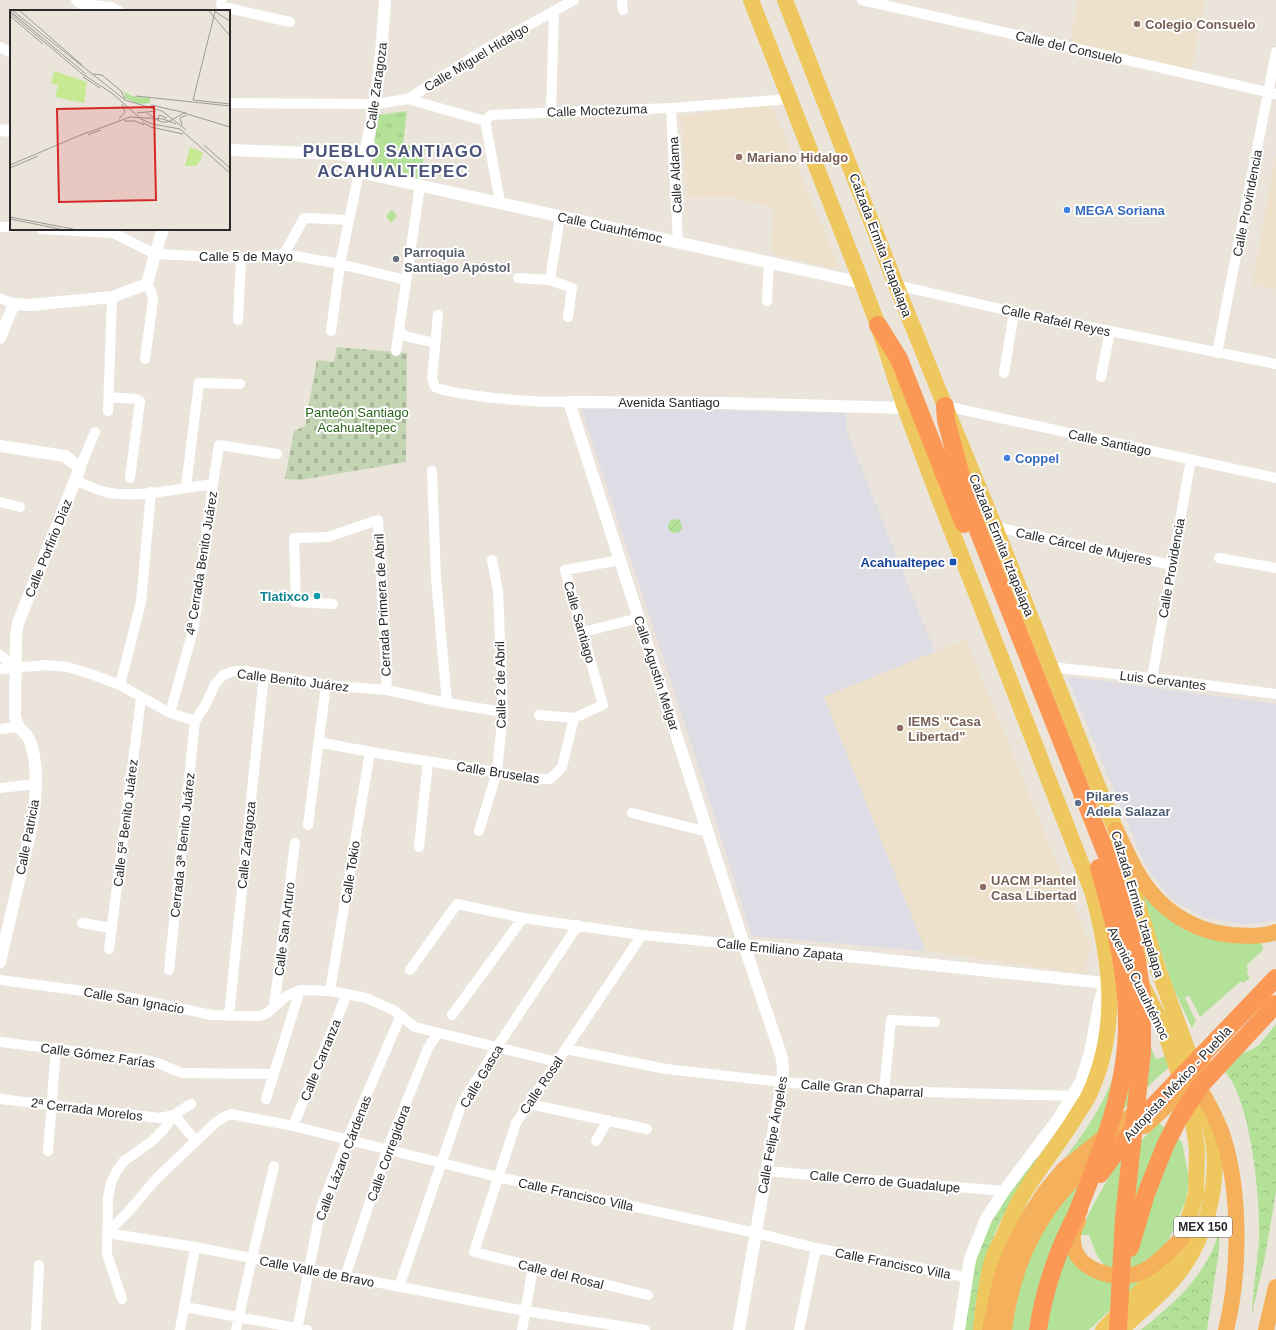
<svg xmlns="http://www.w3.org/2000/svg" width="1276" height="1330" viewBox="0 0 1276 1330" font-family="Arial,sans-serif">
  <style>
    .industrial { fill: #dedce4 }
    .education { fill: #ede1cb }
    .grass { fill: #b3e198 }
    .forest { fill: url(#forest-crowns) }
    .cemetery { fill: url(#cemetery-stones) }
    .park { fill: url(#park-tufts) }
    .garden { fill: url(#garden-furrows) }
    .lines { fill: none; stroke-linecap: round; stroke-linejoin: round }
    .minor { stroke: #fff; stroke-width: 10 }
    .tertiary { stroke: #fff; stroke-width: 12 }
    .primary { stroke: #eec85e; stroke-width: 16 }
    .trunk { stroke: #f4b05a; stroke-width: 16 }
    .motorway { stroke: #fb9856; stroke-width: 18 }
    .education-dot { fill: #8d6e63; stroke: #fff; stroke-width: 1.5 }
    .shop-dot { fill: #3f7fe0; stroke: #fff; stroke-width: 1.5 }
    .worship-dot { fill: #6b7280; stroke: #fff; stroke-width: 1.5 }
    .transit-dot { fill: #1a4fb4; stroke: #fff; stroke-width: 1.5 }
    .culture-dot { fill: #0f9aa8; stroke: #fff; stroke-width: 1.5 }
    .service-dot { fill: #5c6f8a; stroke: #fff; stroke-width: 1.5 }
    .labels { text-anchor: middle; stroke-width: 4; stroke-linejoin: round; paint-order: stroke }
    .shield { fill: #fff; stroke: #696969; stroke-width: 1 }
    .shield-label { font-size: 12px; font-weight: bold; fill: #292929 }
    .education-label { font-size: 13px; font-weight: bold; fill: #785e54; stroke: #fff; text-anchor: start }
    .street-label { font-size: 13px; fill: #292929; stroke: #fff }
    .shop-label { font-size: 13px; font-weight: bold; fill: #366cbe; stroke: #fff; text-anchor: start }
    .worship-label { font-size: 13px; font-weight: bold; fill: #5b616d; stroke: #fff; text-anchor: start }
    .park-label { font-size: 13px; fill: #2c651b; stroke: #fff }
    .transit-label { font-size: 13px; font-weight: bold; fill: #164399; stroke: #fff; text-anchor: end }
    .culture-label { font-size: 13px; font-weight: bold; fill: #0d838f; stroke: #fff; text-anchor: end }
    .service-label { font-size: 13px; font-weight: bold; fill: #4e5e75; stroke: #fff; text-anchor: start }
    .district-label { font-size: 17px; font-weight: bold; letter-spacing: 1px; fill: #4a5479; stroke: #fff }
    .inset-road { fill: none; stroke: #9d9994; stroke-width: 1 }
    .view { fill: #d62828; fill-opacity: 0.15; stroke: #d62828; stroke-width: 2 }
    .inset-edge { fill: none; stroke: #292929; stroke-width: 2 }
  </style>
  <defs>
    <pattern id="forest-crowns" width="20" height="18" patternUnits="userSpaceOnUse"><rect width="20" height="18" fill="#b3e198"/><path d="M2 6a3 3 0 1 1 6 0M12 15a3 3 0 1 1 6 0" fill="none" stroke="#9ac183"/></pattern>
    <pattern id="cemetery-stones" width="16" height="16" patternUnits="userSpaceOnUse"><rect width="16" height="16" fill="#c4d5b3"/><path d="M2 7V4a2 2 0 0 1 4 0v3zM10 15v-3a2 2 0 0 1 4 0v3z" fill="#a8b79a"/></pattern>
    <pattern id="park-tufts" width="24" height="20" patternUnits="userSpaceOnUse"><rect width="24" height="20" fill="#b3e198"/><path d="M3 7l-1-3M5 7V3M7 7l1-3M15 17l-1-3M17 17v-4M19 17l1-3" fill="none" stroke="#9ac183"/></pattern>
    <pattern id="garden-furrows" width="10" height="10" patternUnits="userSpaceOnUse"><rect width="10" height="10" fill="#b3e198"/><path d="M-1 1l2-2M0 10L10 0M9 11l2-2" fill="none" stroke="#9ac183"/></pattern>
  </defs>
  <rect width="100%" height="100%" fill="#ebe4db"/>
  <path class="industrial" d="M581 408 846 413V429L935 652 824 697 926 951 752 936 694 751Z
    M1072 677 1276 704V920L1262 923 1239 924 1206 918 1178 903 1170 897 1155 878 1145 864 1139 850 1099 754 1068 678Z"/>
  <path class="education" d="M1078 0H1205L1191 72 1069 48Z
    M771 104 838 264 835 269 771 253 774 208 732 197 687 198 681 116Z
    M1276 153V289L1252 285Z
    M966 639 1093 952H1087L1086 974 926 951 824 697Z"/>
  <path class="grass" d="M392 210 397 216 391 223 386 216Z
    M1139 886 1157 907 1261 942 1263 950 1246 966 1248 968 1247 974 1250 978 1243 983 1241 981 1200 1017 1189 995 1185 998 1196 1021 1192 1028 1173 987Z
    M1132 1005 1156 1059 1166 1056 1170 1066 1054 1174C1072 1148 1093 1122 1106 1094 1118 1069 1125 1032 1132 1005Z
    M1159 1123 1182 1142 1189 1179 1186 1200 1169 1239 1163 1248 1144 1264 1118 1271 1104 1265 1100 1260 1096 1253 1089 1235H1079L1092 1207 1116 1165Z
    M1082 1177 1076 1262 1146 1276 1089 1330H1010L1019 1285 1043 1229Z"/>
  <path class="forest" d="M1276 1024V1192L1265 1257 1252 1314C1253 1289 1257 1265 1259 1241 1261 1203 1251 1095 1223 1070L1242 1053 1249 1051 1259 1045Z
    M1036 1158 1039 1161C1026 1180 1012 1198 1002 1218 985 1250 976 1294 973 1330H964C970 1294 973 1257 990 1223 1002 1200 1020 1180 1036 1158Z
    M1220 1227 1219 1250 1207 1330H1141C1175 1302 1210 1273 1220 1227Z"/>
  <path class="cemetery" d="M337 347 407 353 406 462 300 480 285 479 294 431 305 426 317 360 334 362Z"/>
  <path class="park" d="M407 111 403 145 425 147 421 181 372 169V165L378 115Z"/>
  <path class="garden" d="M668 526a7 7 0 1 1 14 0a7 7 0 1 1-14 0Z"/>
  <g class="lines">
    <path class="minor" d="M76 0 81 4 112 7 119 11
      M222 0 221 5 224 7 290 22
      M622 0 623 10
      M862 0 1276 94
      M0 47 11 53
      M408 99 485 121 491 115 671 108 790 99
      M229 103 376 104 408 99 484 50 574 0
      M671 108 678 242
      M551 112 554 11
      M485 121 500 202
      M0 227H11
      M41 229 113 233 155 254 241 258 284 254 340 264 406 280
      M284 254 304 218 349 220
      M518 278 550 280 572 288 568 317
      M550 280 560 216
      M896 285 1014 312 1276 364
      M0 298 14 304
      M767 301 769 263
      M438 315 432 378 435 387C446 392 458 393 471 395 504 400 536 402 569 402
      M238 320 241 258
      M331 331 340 264 359 172
      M399 332 405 336 435 343
      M396 351 420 185
      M1217 353 1276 52
      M145 359 153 300 152 293 147 284
      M1004 373 1014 312
      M1101 377 1110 331
      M109 397 136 399 140 401 130 478
      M945 406 1276 478
      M108 411 112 297
      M80 468 95 432
      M432 471 436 578 447 703
      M75 480C86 485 98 491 110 493 138 498 184 488 213 484L219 445 277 454
      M186 487 199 383 240 384
      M0 502 20 507
      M995 527 1172 565
      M1219 558 1276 568
      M333 604 296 602 294 538 328 537 378 520 387 690
      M583 632 639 618
      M0 655 15 668
      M1051 667 1152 678 1276 694
      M0 669 47 665 67 667 88 673 120 685 170 713 195 721 206 704 215 684 223 675 234 671H246L326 685 387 690 447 703 503 712
      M1152 678 1191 459
      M120 685 141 602 151 492
      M170 713 194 627 213 484
      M539 715 574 718 603 705 565 570 620 560
      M0 729 18 727
      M319 742C371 753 424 761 478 769 502 773 526 780 550 779L562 767 574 718
      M0 788 36 784
      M632 813 708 832
      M308 825 326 685
      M479 831 497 772 503 712 498 591 492 560
      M419 847 428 761
      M82 923 111 928
      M642 935 516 1123 474 1252 648 1295
      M109 949 141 698
      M169 970 195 721
      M410 970 457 904 523 918 642 935 744 945
      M0 980 121 996 212 1015 260 1016 267 1013 274 1007 295 843
      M330 991 370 752
      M274 1007 285 997 300 990 330 991 347 994 366 998 393 1010 415 1027 557 1062
      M452 1015 523 918
      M229 1016 264 674
      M0 1042 151 1061C162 1064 171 1069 182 1073L274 1074
      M566 1049 666 1069 782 1082 884 1091 1079 1096
      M884 1091 891 1020 935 1022
      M0 1099 160 1118 174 1115
      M266 1099 300 990
      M529 1104 647 1129
      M174 1115 196 1141
      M293 1126 347 994
      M596 1141 608 1120
      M48 1151 56 1048
      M766 1171 1004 1191
      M107 1233 127 1213 158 1177 215 1123 224 1117 231 1114 293 1126 498 1177 756 1233 816 1248 966 1277
      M107 1233 195 1247 525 1311 645 1330
      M345 1277 387 1150 428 1048 438 1033
      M399 1287 462 1103 497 1047 578 925
      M122 1299 107 1254 108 1198 111 1183 116 1172 124 1161 152 1141 163 1130 174 1115 191 1104
      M185 1307 307 1330
      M36 1330 39 1265
      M180 1330 195 1247
      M236 1330 252 1258 274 1166
      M297 1330 321 1208 347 1140 401 1015
      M522 1330 533 1267
      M799 1330 816 1248"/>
    <path class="tertiary" d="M385 0C382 45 379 89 369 134 366 147 365 159 359 172L862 283
      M0 130 11 131
      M229 150 340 154 364 161
      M0 338 14 304 30 305 112 297 147 284 155 254 163 229
      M0 446 65 456 80 468 18 623 16 636 15 716C16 720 17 725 20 728 22 731 26 734 28 737 40 761 36 803 31 829L0 962
      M744 945 1105 983
      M739 1330 782 1082 783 1070 782 1058 744 945 569 402 723 403 905 408
      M959 1330 970 1259 986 1219 1004 1191 1058 1119 1081 1081 1090 1053 1099 1004 1105 983H1108"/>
    <path class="primary" d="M751 0 862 283 878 325 905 408 935 488 1092 891C1111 960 1120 1028 1089 1095 1086 1101 1082 1107 1078 1113 1062 1140 1042 1164 1025 1191 1016 1205 1010 1221 1003 1237 999 1245 994 1253 992 1261 986 1284 983 1307 981 1330
      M785 0 896 285 945 406 995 527 1092 772 1116 830 1126 867 1157 966 1197 1076
      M1103 1330 1164 1267 1182 1238 1188 1221 1196 1194 1197 1149 1192 1114 1169 1044 1159 1018 1141 983
      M1121 1330C1140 1311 1162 1295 1178 1274 1205 1239 1218 1191 1214 1147 1212 1132 1208 1117 1205 1102"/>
    <path class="trunk" d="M1116 830C1126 850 1135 873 1150 891 1170 916 1199 932 1231 935 1246 936 1262 937 1276 932
      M1204 1096C1211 1109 1219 1123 1223 1137 1241 1192 1240 1274 1226 1330
      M1145 1126 1207 1068
      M1078 1221C1075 1227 1072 1235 1073 1242 1075 1270 1116 1282 1139 1273 1156 1266 1169 1251 1182 1238
      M990 1330 1001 1279 1012 1249 1027 1220 1045 1192 1064 1169 1142 1107
      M1004 1330C1010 1281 1028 1232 1061 1193 1072 1179 1087 1167 1101 1155
      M1266 1330 1276 1287"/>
    <path class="motorway" d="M878 325 899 359 964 524
      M945 406 946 420 970 510 1107 856 1120 893 1128 924 1137 961 1142 996V1052L1124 1218 1118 1330
      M1100 1174 1140 1120 1276 978
      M1074 1220C1100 1155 1128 1090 1127 1020 1127 970 1113 916 1099 868
      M1130 1248 1146 1194 1165 1146 1178 1120 1200 1086 1276 1004
      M1038 1330C1044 1290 1059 1245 1079 1210"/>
  </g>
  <g class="education-dot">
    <circle cx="1137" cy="24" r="4"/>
    <circle cx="739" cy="157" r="4"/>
    <circle cx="900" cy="728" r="4"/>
    <circle cx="983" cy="887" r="4"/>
  </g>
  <g class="shop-dot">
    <circle cx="1067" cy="210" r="4"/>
    <circle cx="1007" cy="458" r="4"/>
  </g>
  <circle class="worship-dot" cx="396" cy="259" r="4"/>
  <rect class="transit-dot" x="949" y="558" width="8" height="8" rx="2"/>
  <circle class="culture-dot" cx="317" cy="596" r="4"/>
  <circle class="service-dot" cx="1078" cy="803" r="4"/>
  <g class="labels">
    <rect class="shield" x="1174" y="1217" width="58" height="20" rx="3"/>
    <g class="shield-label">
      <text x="1203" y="1231">MEX 150</text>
    </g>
    <g class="education-label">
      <text x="1145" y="29">Colegio Consuelo</text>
      <text x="747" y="162">Mariano Hidalgo</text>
      <text x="908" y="726">IEMS "Casa<tspan x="908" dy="15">Libertad"</tspan></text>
      <text x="991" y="885">UACM Plantel<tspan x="991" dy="15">Casa Libertad</tspan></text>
    </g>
    <g class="street-label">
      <text transform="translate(1069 47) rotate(13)" y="5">Calle del Consuelo</text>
      <text transform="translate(476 57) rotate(-31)" y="5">Calle Miguel Hidalgo</text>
      <text transform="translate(376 86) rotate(-82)" y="5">Calle Zaragoza</text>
      <text transform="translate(597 110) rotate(-2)" y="5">Calle Moctezuma</text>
      <text transform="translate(675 175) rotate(-93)" y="5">Calle Aldama</text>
      <text transform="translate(1247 203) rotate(-79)" y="5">Calle Provindencia</text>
      <text transform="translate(610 227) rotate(12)" y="5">Calle Cuauhtémoc</text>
      <text transform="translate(881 245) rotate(69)" y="5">Calzada Ermita Iztapalapa</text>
      <text x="246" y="261">Calle 5 de Mayo</text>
      <text transform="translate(1056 320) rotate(12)" y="5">Calle Rafaél Reyes</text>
      <text x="669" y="407">Avenida Santiago</text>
      <text transform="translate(1110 442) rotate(12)" y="5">Calle Santiago</text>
      <text transform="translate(1002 545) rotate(68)" y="5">Calzada Ermita Iztapalapa</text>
      <text transform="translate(1084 546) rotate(12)" y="5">Calle Cárcel de Mujeres</text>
      <text transform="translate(48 548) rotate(-68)" y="5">Calle Porfirio Díaz</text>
      <text transform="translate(201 563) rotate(-81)" y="5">4ª Cerrada Benito Juárez</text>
      <text transform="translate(1171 568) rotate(-80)" y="5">Calle Providencia</text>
      <text transform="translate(382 605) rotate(-93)" y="5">Cerrada Primera de Abril</text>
      <text transform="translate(580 622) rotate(74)" y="5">Calle Santiago</text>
      <text transform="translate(657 673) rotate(72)" y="5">Calle Agustín Melgar</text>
      <text transform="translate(293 680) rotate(7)" y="5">Calle Benito Juárez</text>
      <text transform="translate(1163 680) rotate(7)" y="5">Luis Cervantes</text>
      <text transform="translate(500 685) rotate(-91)" y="5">Calle 2 de Abril</text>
      <text transform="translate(498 772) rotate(9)" y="5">Calle Bruselas</text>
      <text transform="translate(125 823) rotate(-83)" y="5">Calle 5ª Benito Juárez</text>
      <text transform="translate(27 837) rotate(-79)" y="5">Calle Patricia</text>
      <text transform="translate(182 845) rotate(-84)" y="5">Cerrada 3ª Benito Juárez</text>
      <text transform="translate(246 845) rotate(-84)" y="5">Calle Zaragoza</text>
      <text transform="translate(350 872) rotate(-81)" y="5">Calle Tokio</text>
      <text transform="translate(1138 904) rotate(73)" y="5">Calzada Ermita Iztapalapa</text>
      <text transform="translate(284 929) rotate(-83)" y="5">Calle San Arturo</text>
      <text transform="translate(780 949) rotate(6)" y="5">Calle Emiliano Zapata</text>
      <text transform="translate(1139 983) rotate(64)" y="5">Avenida Cuauhtémoc</text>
      <text transform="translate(134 1000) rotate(10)" y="5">Calle San Ignacio</text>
      <text transform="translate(98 1055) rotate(8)" y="5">Calle Gómez Farías</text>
      <text transform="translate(320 1060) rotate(-68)" y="5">Calle Carranza</text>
      <text transform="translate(481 1076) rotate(-59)" y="5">Calle Gasca</text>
      <text transform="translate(1177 1083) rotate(-47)" y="5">Autopista México - Puebla</text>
      <text transform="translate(541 1085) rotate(-56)" y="5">Calle Rosal</text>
      <text transform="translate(862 1088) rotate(4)" y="5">Calle Gran Chaparral</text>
      <text transform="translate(87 1109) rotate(7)" y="5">2ª Cerrada Morelos</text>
      <text transform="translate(772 1135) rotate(-80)" y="5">Calle Felipe Ángeles</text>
      <text transform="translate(388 1153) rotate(-70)" y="5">Calle Corregidora</text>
      <text transform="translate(343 1158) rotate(-69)" y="5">Calle Lázaro Cárdenas</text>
      <text transform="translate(885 1181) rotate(5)" y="5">Calle Cerro de Guadalupe</text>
      <text transform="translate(576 1194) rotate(12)" y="5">Calle Francisco Villa</text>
      <text transform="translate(893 1263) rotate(11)" y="5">Calle Francisco Villa</text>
      <text transform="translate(317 1271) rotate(11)" y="5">Calle Valle de Bravo</text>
      <text transform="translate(561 1274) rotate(14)" y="5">Calle del Rosal</text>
    </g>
    <g class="shop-label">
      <text x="1075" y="215">MEGA Soriana</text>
      <text x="1015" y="463">Coppel</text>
    </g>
    <g class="worship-label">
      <text x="404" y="257">Parroquia<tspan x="404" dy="15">Santiago Apóstol</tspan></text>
    </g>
    <g class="park-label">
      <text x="357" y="417">Panteón Santiago<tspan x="357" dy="15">Acahualtepec</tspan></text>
    </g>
    <g class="transit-label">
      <text x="945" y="567">Acahualtepec</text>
    </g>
    <g class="culture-label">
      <text x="309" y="601">Tlatixco</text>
    </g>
    <g class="service-label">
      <text x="1086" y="801">Pilares<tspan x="1086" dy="15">Adela Salazar</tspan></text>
    </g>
    <g class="district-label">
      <text x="393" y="157">PUEBLO SANTIAGO<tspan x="393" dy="20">ACAHUALTEPEC</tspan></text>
    </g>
  </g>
  <g transform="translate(10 10)">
    <rect width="220" height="220" fill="#ebe4db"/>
    <path d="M111 80 122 86 140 88V93L129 94 115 88V83Z" fill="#b3e198"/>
    <path d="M44 61 77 72 74 93 45 87 48 75 41 74ZM180 137 193 142 191 150 186 156H175Z" fill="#c7e994"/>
    <path class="inset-road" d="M0 1 76 64M3 1 115 90 152 101 176 120M10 1 72 55M199 1 220 26M204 1 220 11M205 2 183 90 220 94M0 3 71 63 103 84 131 109 142 114 170 119 220 163M0 6 33 34M83 64 92 65 111 81 115 89M73 67 90 78M126 86 220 96M141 95 176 103M127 103 146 101M137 103 151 112H158L174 103 220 117M109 109 115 102 112 94M114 111H125L134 115M148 111 149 105 157 108M132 112 141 117 173 124M172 115 170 108 177 105M77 123 120 107 153 109 166 114M78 125 91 120M194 135 220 158M0 155 78 122M0 158 28 146M0 207 63 219M0 209 50 219"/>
    <path class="view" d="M144 97 146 190 49 192 47 99Z"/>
    <rect width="220" height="220" class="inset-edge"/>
  </g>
</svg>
